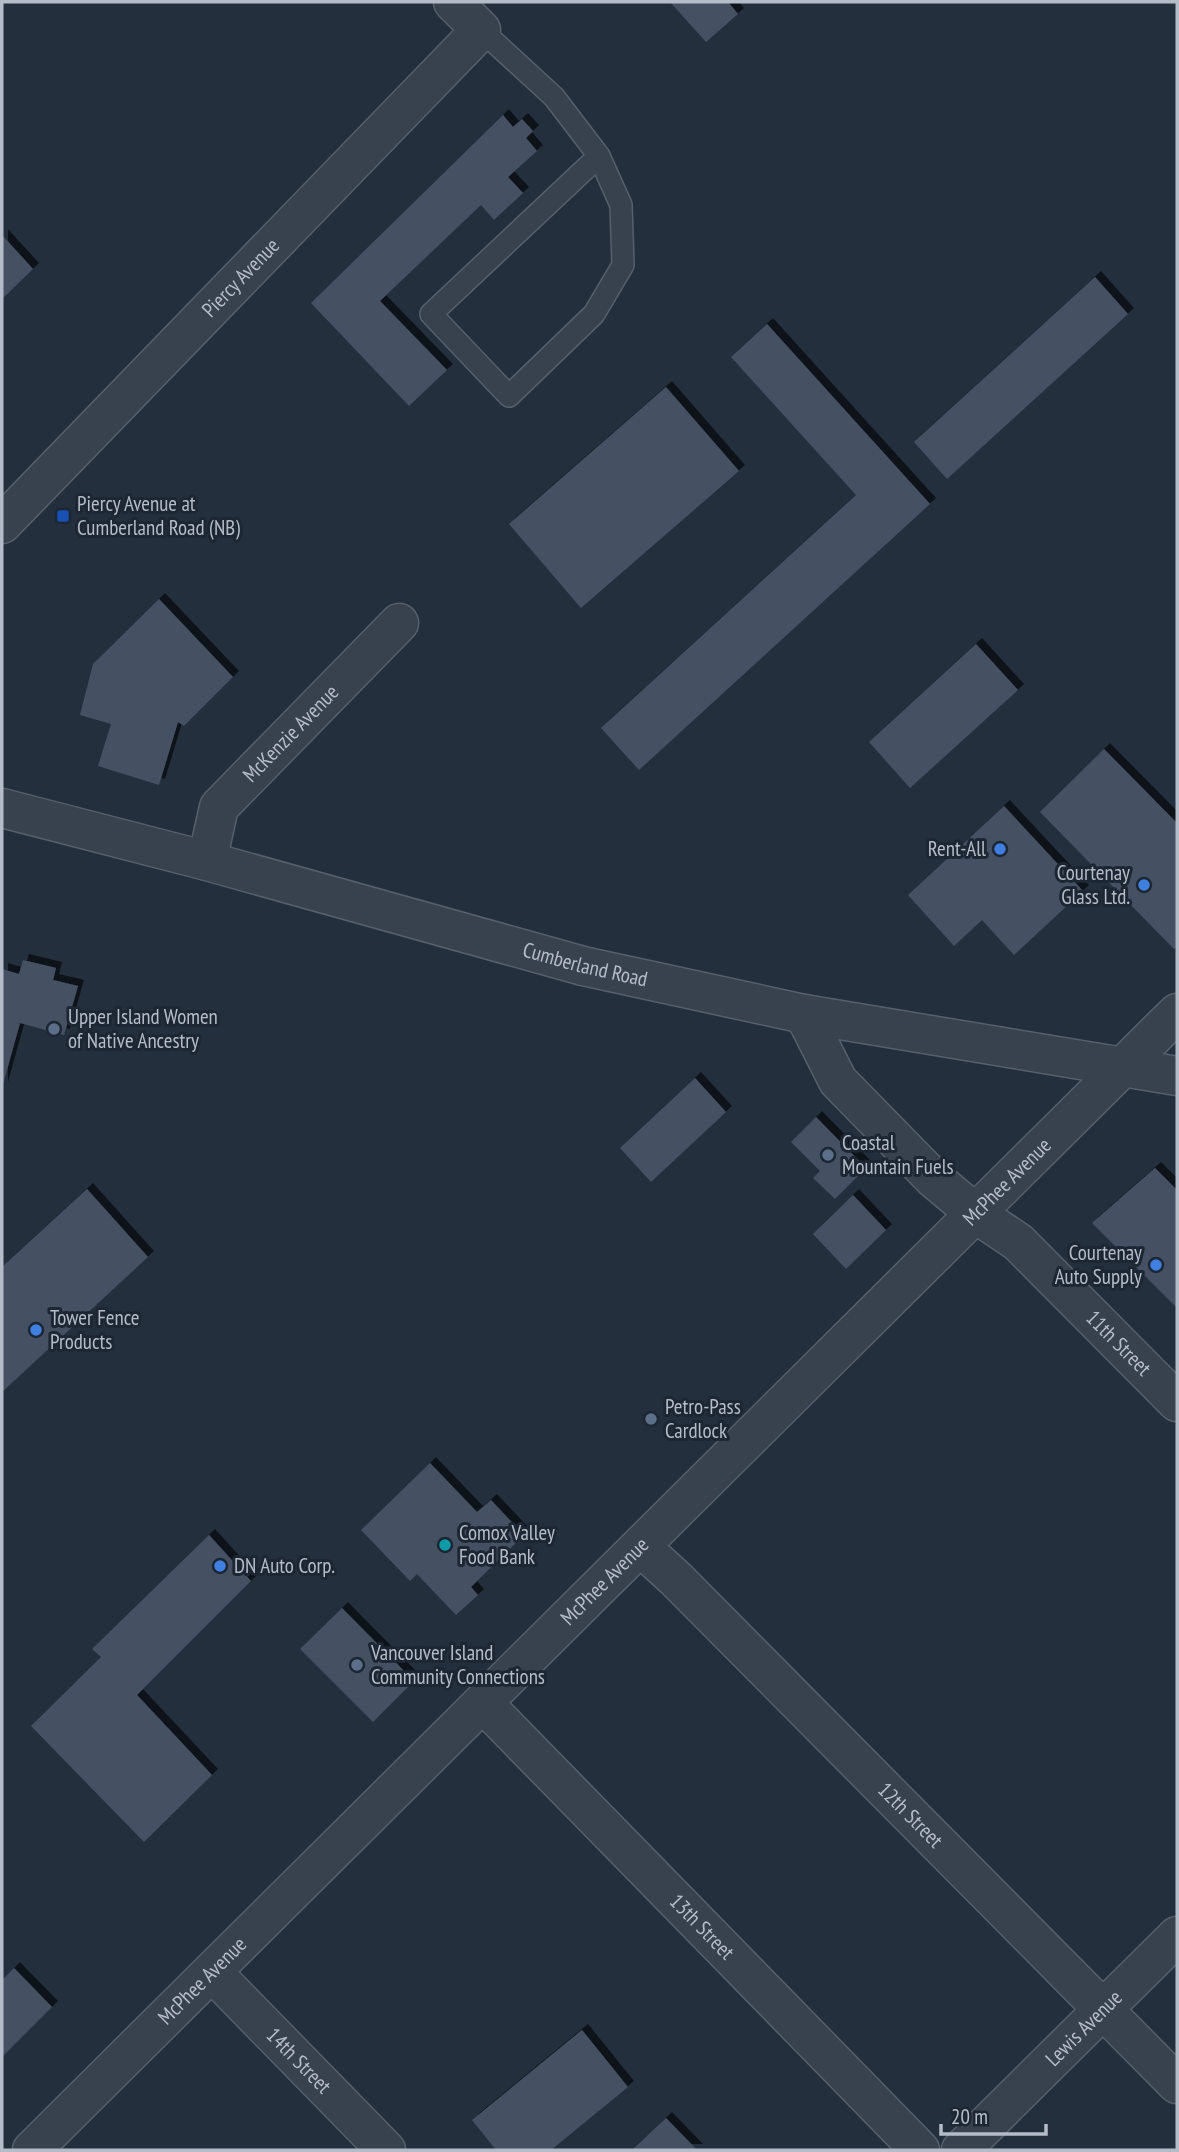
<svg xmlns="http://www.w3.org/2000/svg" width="1179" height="2152" viewBox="0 0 1179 2152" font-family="'PT Sans Narrow',sans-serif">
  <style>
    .building { fill: #455162; filter: url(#shadow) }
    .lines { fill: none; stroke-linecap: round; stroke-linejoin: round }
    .service-casing { stroke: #565f6c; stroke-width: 24 }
    .minor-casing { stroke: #565f6c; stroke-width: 41 }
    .tertiary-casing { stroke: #565f6c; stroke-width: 41 }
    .service { stroke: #38414e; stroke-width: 21 }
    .minor { stroke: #38414e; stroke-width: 38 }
    .tertiary { stroke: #38414e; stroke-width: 38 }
    .transit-dot { fill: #1a4fb4; stroke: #1d2633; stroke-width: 2.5 }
    .shop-dot { fill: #3f7fe0; stroke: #1d2633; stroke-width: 2.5 }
    .service-dot { fill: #5c6f8a; stroke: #1d2633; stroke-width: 2.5 }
    .culture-dot { fill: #0f9aa8; stroke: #1d2633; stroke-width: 2.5 }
    .labels { text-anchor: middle; stroke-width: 6; stroke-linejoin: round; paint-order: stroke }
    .street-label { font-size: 21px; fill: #b4bcc9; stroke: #1d2633 }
    .poi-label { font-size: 21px; fill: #b4bcc9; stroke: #1d2633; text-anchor: start }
  </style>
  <defs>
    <filter id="shadow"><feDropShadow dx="6" dy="-6" stdDeviation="0" flood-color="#0009"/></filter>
  </defs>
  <rect width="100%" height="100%" fill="#242f3e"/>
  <path class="building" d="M670 2H728L738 14 706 42Z
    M503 115 513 127 522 119 533 131 526 138 537 151 508 177 523 193 494 220 481 205 380 301 447 370 409 406 311 303Z
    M2 235 33 269 2 299Z
    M1095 277 1128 314 947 479 914 442Z
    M767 324 930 504 639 770 601 728 856 495 731 357Z
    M666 387 739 471 581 608 509 524Z
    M159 599 233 677 184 726 178 722 159 785 98 766 111 724 80 715 93 664Z
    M976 644 1018 690 910 788 869 742Z
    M1104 749 1177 823V947L1174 949 1040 812Z
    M1004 806 1083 891 1014 955 982 920 954 946 908 895Z
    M23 960 56 968 53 980 78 986 64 1035 20 1023 2 1088V969L19 974Z
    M695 1078 726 1112 651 1182 620 1148Z
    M816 1117 866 1168 835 1199 813 1178 820 1171 791 1142Z
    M1155 1168 1177 1190V1308L1092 1223Z
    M87 1189 148 1257 2 1392V1267Z
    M853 1195 886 1230 846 1269 813 1234Z
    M430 1463 477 1512 491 1500 524 1535 471 1587 478 1595 456 1615 417 1574 410 1581 361 1530Z
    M209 1535 251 1581 137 1695 212 1775 144 1842 31 1726 101 1657 92 1649Z
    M342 1608 414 1681 373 1722 300 1649Z
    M14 1968 52 2007 2 2057V1980Z
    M582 2030 628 2087 551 2150H496L472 2120Z
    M666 2118 697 2150H632Z"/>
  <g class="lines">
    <g class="service-casing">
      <path id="service" d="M481 30 554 97 599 156 621 205 623 265 594 314 509 396 431 314 599 156"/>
    </g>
    <g class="minor-casing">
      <g id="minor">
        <path id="s1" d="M2 524 481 30 453 2"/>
        <path id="s2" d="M207 861 219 807 399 623"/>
        <path id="s3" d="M804 1014 838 1081 933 1178 976 1214 1018 1242 1177 1402"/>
        <path id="s4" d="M641 1547 676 1579 1177 2084"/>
        <path id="s5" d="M483 1703 920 2150"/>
        <path id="s6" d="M212 1972 386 2150"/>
        <path id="s7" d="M32 2150 1177 1013"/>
        <path id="s8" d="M961 2150 1177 1936"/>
      </g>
    </g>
    <g class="tertiary-casing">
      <g id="tertiary">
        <path id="s9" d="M2 808 207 861 583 966 804 1014 1177 1076"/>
      </g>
    </g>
    <use href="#service" class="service"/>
    <use href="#minor" class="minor"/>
    <use href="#tertiary" class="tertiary"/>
  </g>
  <rect class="transit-dot" x="56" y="509" width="14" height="14" rx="3.5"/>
  <g class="shop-dot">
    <circle cx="1000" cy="849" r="7"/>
    <circle cx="1144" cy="885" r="7"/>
    <circle cx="1156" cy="1265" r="7"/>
    <circle cx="36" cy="1330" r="7"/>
    <circle cx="220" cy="1566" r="7"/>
  </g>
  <g class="service-dot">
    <circle cx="54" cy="1029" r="7"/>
    <circle cx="828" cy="1155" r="7"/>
    <circle cx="651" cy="1419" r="7"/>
    <circle cx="357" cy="1665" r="7"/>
  </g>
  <circle class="culture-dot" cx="445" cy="1545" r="7"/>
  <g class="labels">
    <g class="street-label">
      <text dy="7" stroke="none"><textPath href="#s1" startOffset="343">Piercy Avenue</textPath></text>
      <text dy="7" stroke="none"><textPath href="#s2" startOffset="158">McKenzie Avenue</textPath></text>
      <text dy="7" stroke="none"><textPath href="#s9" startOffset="604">Cumberland Road</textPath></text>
      <text dy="7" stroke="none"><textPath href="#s7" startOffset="1374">McPhee Avenue</textPath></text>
      <text dy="7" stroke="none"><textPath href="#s3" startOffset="460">11th Street</textPath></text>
      <text dy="7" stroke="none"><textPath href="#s7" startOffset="807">McPhee Avenue</textPath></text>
      <text dy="7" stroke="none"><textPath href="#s4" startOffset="380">12th Street</textPath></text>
      <text dy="7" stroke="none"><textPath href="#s5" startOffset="313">13th Street</textPath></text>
      <text dy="7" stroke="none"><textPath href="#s7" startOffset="240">McPhee Avenue</textPath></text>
      <text dy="7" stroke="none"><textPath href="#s8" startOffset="173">Lewis Avenue</textPath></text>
      <text dy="7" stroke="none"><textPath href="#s6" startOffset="124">14th Street</textPath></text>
    </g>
    <g class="poi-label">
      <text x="77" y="511">Piercy Avenue at<tspan x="77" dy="24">Cumberland Road (NB)</tspan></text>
      <text x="986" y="856" text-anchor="end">Rent-All</text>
      <text x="1130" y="880" text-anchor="end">Courtenay<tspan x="1130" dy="24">Glass Ltd.</tspan></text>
      <text x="68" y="1024">Upper Island Women<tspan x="68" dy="24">of Native Ancestry</tspan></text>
      <text x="842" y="1150">Coastal<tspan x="842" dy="24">Mountain Fuels</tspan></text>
      <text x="1142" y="1260" text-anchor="end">Courtenay<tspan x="1142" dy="24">Auto Supply</tspan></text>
      <text x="50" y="1325">Tower Fence<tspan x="50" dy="24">Products</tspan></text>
      <text x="665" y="1414">Petro-Pass<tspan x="665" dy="24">Cardlock</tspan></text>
      <text x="459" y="1540">Comox Valley<tspan x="459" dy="24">Food Bank</tspan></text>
      <text x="234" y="1573">DN Auto Corp.</text>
      <text x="371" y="1660">Vancouver Island<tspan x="371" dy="24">Community Connections</tspan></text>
    </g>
  </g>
  <rect width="1179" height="2152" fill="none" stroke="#b4bcc9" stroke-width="7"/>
  <path d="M941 2124v10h105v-10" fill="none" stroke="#b4bcc9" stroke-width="3.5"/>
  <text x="951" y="2124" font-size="21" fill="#b4bcc9" stroke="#1d2633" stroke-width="5" paint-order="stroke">20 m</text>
</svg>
